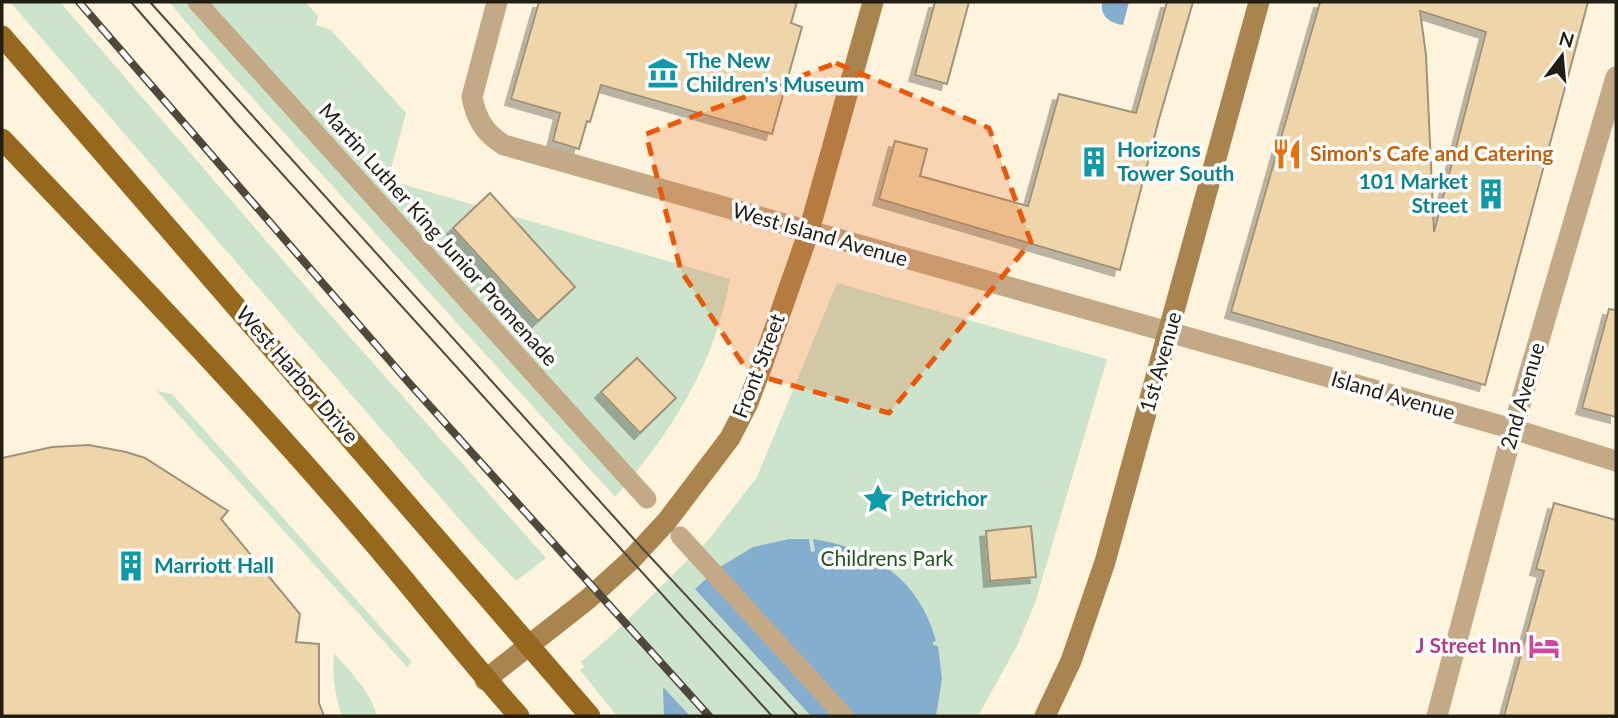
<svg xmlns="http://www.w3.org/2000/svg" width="1618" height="718" viewBox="0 0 1618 718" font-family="Lato,sans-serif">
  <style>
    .green { fill: #cde4cc }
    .water { fill: #85aece }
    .building { fill: #eed6aa; stroke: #a0937a; stroke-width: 2; fill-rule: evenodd; filter: url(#shadow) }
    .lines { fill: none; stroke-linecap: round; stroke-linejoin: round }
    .pedestrian { stroke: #c3a986; stroke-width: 19 }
    .tertiary { stroke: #c3a986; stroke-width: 21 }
    .secondary { stroke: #a9844e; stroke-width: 21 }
    .primary { stroke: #96681d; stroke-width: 21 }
    .tram { stroke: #4f493c; stroke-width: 2 }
    .rail-casing { stroke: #4f493c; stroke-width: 8 }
    .rail { stroke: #fff; stroke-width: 5; stroke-dasharray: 16; stroke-linecap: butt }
    .marked { fill: #e8590c; fill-opacity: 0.2; stroke: #e8590c; stroke-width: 5; stroke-dasharray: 14 9; stroke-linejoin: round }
    .labels { text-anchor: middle; stroke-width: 7; stroke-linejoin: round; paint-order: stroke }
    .culture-label { font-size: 21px; font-weight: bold; fill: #0d838f; stroke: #fff; text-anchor: start }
    .food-label { font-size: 21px; font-weight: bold; fill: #c56008; stroke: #fff; text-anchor: start }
    .street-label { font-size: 21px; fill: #231e14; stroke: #fff }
    .park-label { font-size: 21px; fill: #255524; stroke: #fff }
    .hotel-label { font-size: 21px; font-weight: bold; fill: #b23c85; stroke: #fff; text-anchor: end }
  </style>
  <defs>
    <filter id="shadow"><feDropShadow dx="-6" dy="6" stdDeviation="0" flood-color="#0004"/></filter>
  </defs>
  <rect width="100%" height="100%" fill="#fef3dd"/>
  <path class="green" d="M10 2H60L319 302 546 558 516 581 474 536Z
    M169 2H305L318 16 316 25 331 30 406 113 388 180 730 279C715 364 672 432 615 497L218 60Z
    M837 283 1107 359 1035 603 1017 646 978 716H617L580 670 584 667 581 662 613 634 709 539 757 477Z
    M157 391 172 394 412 662 407 667Z
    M334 653C350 672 371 691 377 716H342C335 696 332 674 334 653Z"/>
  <path class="water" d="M1102 2H1129L1123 25C1109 23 1100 16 1102 2Z
    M789 539H809L811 552 815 551 813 539C874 548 920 581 936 641L933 642V645L938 646 942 679 936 716H854L720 567 753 547Z
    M709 576 834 716H811L695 589Z
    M663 688V687L690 716H664Z"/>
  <path class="building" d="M539 2H797L791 23 802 27 772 134 601 85 590 122 587 121 579 149 553 141 560 113 511 99Z
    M935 2H969L947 84 915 75Z
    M1167 2H1193L1159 119 1120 270 879 199 895 141 927 149 920 176 1028 206 1059 94 1136 113Z
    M1320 2H1588L1485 385 1231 312ZM1420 11 1486 32 1434 232 1426 55Z
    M490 193 575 287 538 321 453 228Z
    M1609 309 1616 310V417L1582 408Z
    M637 358 676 398 640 433 601 392Z
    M89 445 126 452 145 458 228 511 221 519 300 614 296 642 319 644V703L324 716H2V458L52 447Z
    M1554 503 1616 520V716H1504L1544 571 1536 569Z
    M1031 526 1036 577 990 581 986 531Z"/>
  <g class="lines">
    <path class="pedestrian" d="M197 2 647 499
      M680 536 844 716"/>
    <path class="tertiary" d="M497 2 472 97C476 118 484 133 504 145L1513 429 1616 461
      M1437 716 1513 429 1616 77"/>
    <path class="secondary" d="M485 680 588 599 630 561 667 521 730 438 748 403 761 368 809 231 873 2
      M1045 716 1071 661 1105 562 1259 2"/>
    <path class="primary" d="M2 36 590 716
      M2 139C122 266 244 392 358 525 413 588 463 654 519 716"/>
    <path class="tram" d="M131 2 237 124 772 716
      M150 2 642 548 798 716"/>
    <g class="rail-casing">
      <path id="rail" d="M79 2 410 384 709 716"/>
    </g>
    <use href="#rail" class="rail"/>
  </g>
  <path class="marked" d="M836 63 989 128 1031 242 889 413 749 373 681 271 646 134Z"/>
  <defs>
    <g id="museum-bare" transform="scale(2.415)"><path d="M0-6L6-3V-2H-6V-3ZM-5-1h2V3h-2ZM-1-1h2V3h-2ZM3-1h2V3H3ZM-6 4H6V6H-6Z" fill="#0f9aa8" stroke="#fff" stroke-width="2.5" paint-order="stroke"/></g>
    <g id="restaurant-bare" transform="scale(2.415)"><path d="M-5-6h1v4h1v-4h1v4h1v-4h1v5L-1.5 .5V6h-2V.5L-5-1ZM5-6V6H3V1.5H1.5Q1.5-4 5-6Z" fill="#e8710a" stroke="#fff" stroke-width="2.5" paint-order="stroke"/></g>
    <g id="building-bare" transform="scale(2.415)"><path d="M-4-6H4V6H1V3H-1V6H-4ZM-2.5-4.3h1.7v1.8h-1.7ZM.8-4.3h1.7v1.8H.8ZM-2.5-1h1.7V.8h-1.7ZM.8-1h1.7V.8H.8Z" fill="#0f9aa8" stroke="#fff" stroke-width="2.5" paint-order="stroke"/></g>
    <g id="sight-bare" transform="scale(2.415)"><path d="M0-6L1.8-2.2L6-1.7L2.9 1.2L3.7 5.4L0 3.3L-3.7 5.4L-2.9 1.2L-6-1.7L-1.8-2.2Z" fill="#0f9aa8" stroke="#fff" stroke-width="2.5" paint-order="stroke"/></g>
    <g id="hotel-bare" transform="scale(2.415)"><path d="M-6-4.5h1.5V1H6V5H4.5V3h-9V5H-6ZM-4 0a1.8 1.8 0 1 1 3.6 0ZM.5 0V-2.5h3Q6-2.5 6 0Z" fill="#d1479c" stroke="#fff" stroke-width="2.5" paint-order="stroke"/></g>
  </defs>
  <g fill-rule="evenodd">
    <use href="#museum-bare" x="663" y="73"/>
    <use href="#restaurant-bare" x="1287" y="154"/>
    <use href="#building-bare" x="1094" y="162"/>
    <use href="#building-bare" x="1491" y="194"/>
    <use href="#sight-bare" x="878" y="499"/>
    <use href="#building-bare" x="131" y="566"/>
    <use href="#hotel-bare" x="1544" y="646"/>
  </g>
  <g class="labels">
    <g class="culture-label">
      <text x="686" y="68">The New<tspan x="686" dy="24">Children's Museum</tspan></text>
      <text x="1117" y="157">Horizons<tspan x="1117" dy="24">Tower South</tspan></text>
      <text x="1468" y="189" text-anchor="end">101 Market<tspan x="1468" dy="24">Street</tspan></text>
      <text x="901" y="506">Petrichor</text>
      <text x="154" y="573">Marriott Hall</text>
    </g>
    <g class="food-label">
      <text x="1310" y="161">Simon's Cafe and Catering</text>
    </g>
    <g class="street-label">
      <text transform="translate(438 235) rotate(48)" y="7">Martin Luther King Junior Promenade</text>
      <text transform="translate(820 235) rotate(16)" y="7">West Island Avenue</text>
      <text transform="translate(1161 362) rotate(-74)" y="7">1st Avenue</text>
      <text transform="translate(759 366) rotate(-69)" y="7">Front Street</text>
      <text transform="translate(297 375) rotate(49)" y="7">West Harbor Drive</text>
      <text transform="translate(1393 396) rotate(16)" y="7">Island Avenue</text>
      <text transform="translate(1523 396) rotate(-74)" y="7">2nd Avenue</text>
    </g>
    <g class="park-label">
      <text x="887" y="566">Childrens Park</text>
    </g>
    <g class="hotel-label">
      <text x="1521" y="653">J Street Inn</text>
    </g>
  </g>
  <rect width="1618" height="718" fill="none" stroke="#231e14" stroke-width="7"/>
  <g transform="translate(1562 56) rotate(16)" stroke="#ffffff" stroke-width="5" paint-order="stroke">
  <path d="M0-5L12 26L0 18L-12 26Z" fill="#231e14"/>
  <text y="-10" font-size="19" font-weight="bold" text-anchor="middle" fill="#231e14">N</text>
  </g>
</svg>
